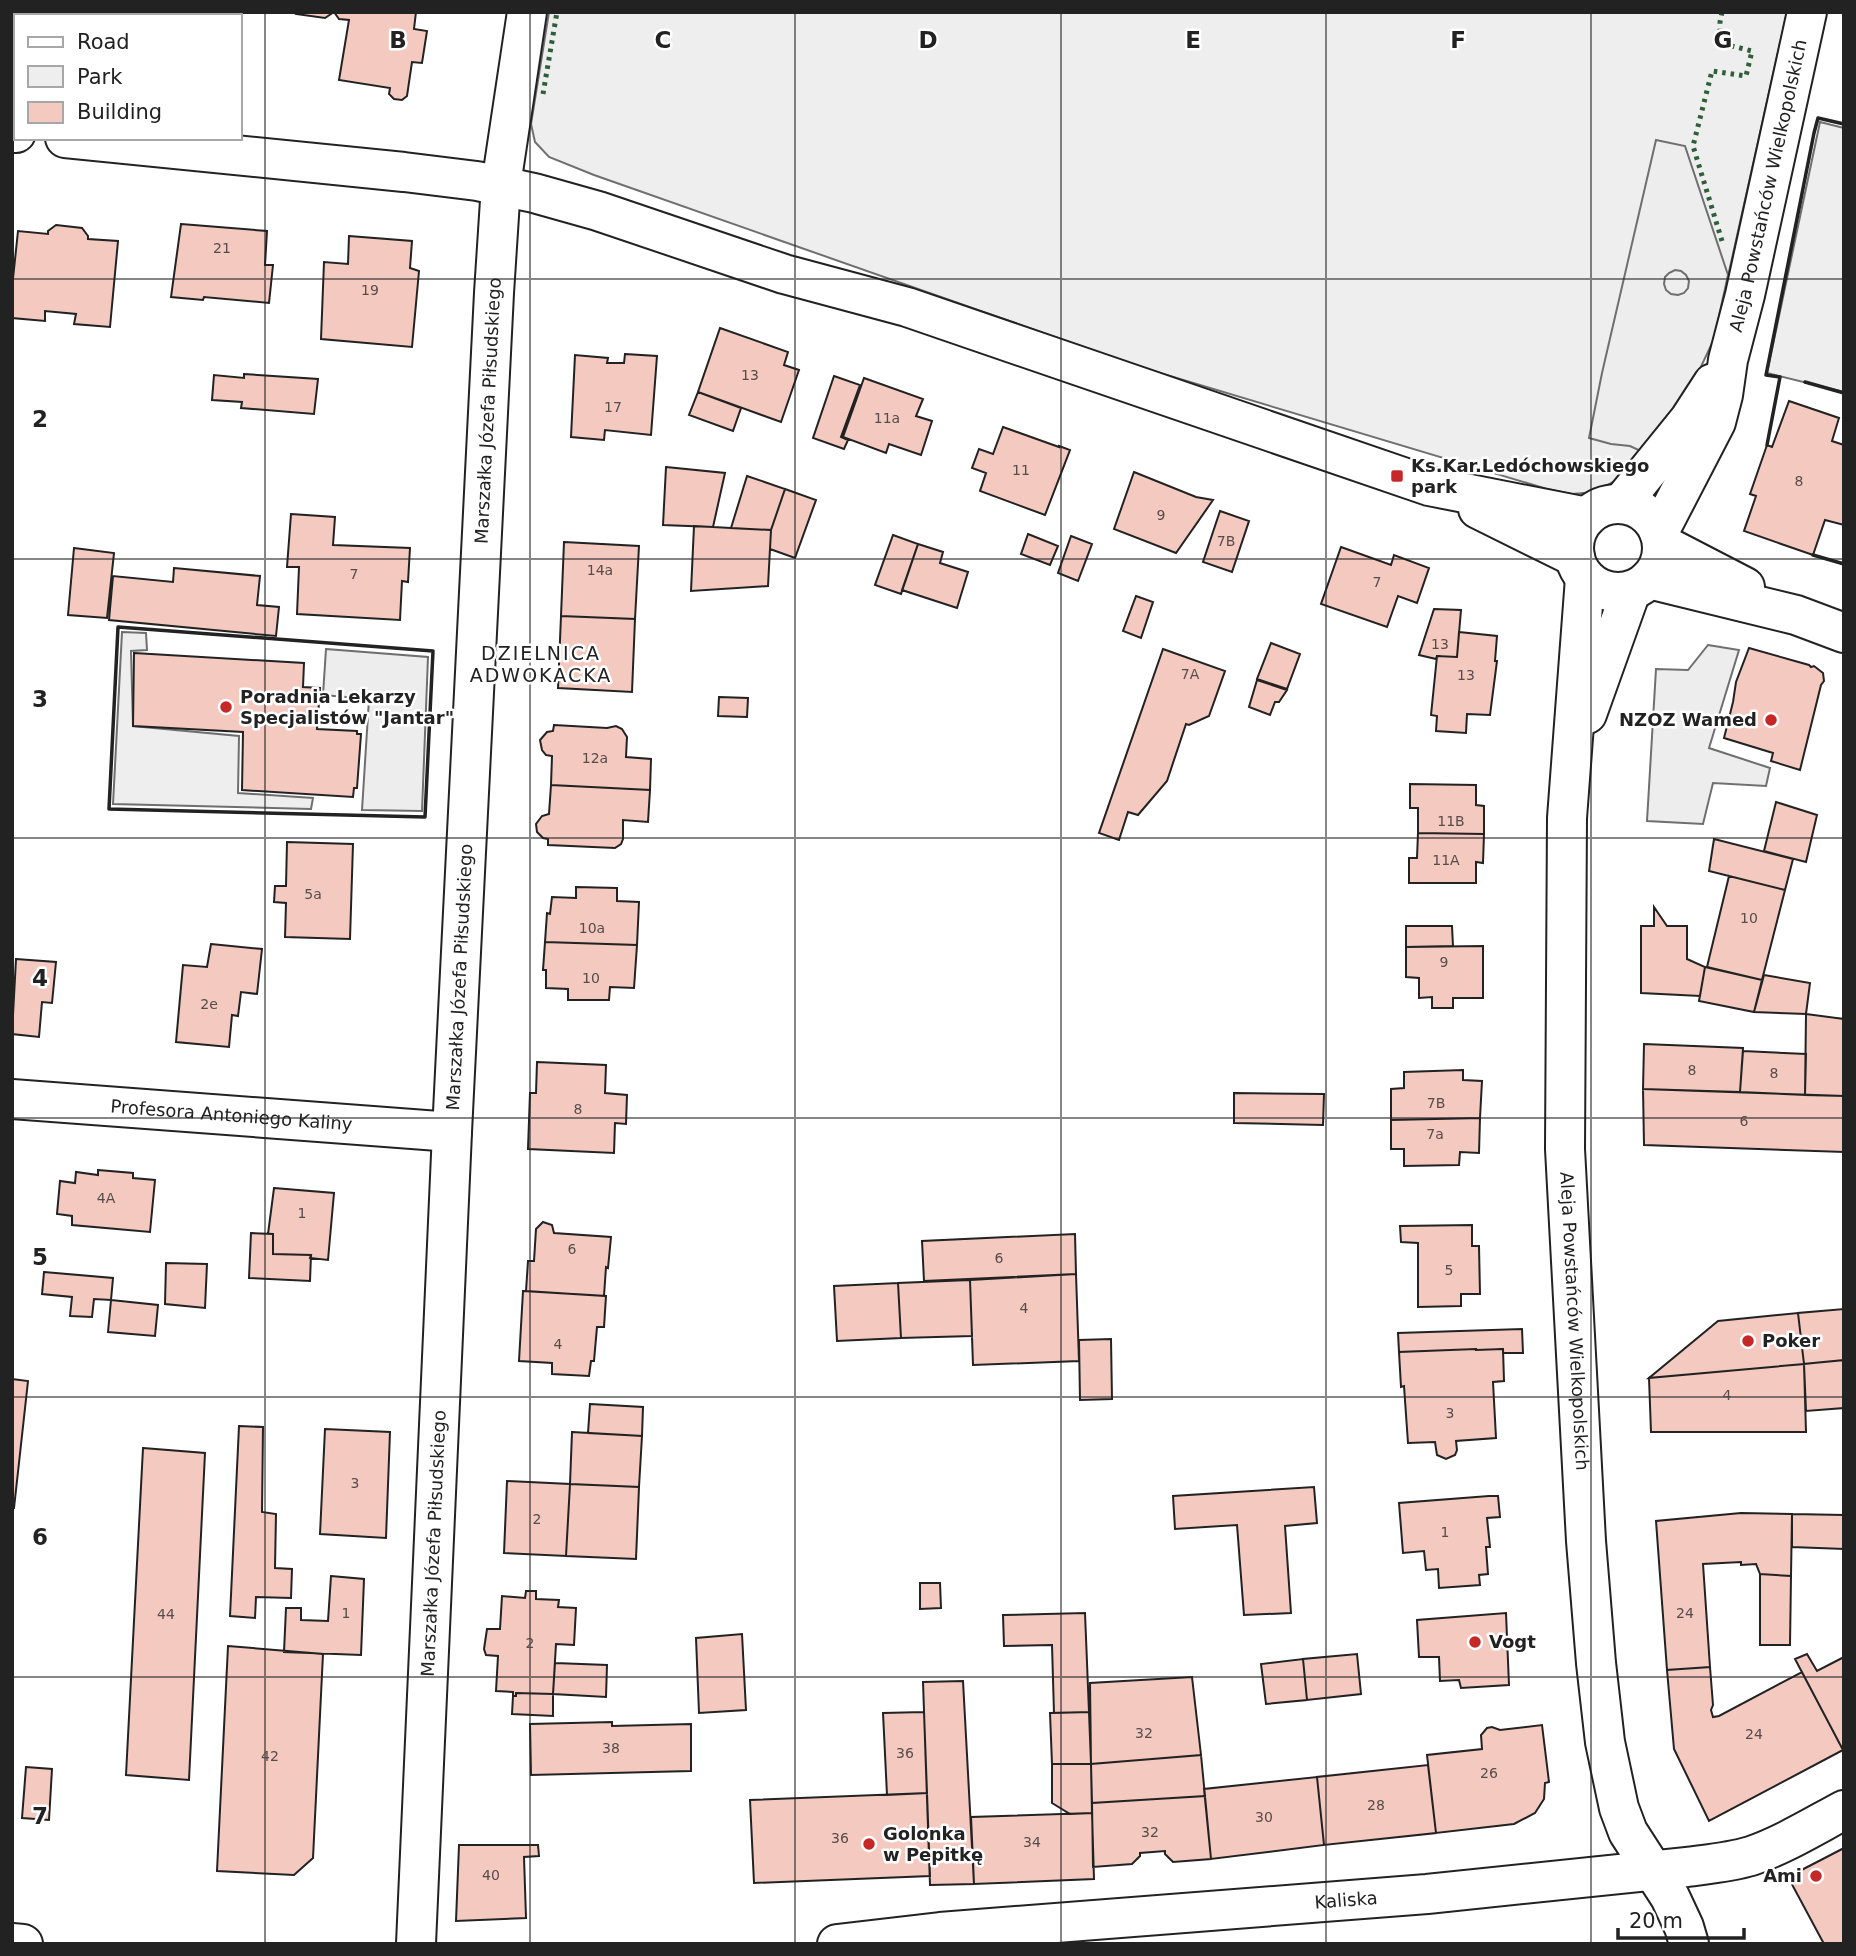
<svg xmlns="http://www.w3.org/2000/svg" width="1856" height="1956" viewBox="0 0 1856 1956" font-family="'DejaVu Sans',sans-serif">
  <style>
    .green { fill: #eee; stroke: #6f6f6f; stroke-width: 2 }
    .parking { fill: #ededed; stroke: #6f6f6f; stroke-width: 2; fill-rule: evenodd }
    .building { fill: #f3c9c0; stroke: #222; stroke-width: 2 }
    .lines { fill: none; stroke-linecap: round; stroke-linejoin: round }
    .minor-casing { stroke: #222; stroke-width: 42 }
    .minor { stroke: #fff; stroke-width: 38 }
    .hedge { stroke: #2f5e38; stroke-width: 5; stroke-dasharray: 3.5 5; stroke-linecap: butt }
    .wall { stroke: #222; stroke-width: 3.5 }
    .grid { fill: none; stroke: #222; stroke-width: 2; stroke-opacity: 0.55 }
    .poi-dot { fill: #c62828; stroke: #fff; stroke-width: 2.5 }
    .labels { text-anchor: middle; stroke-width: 5; stroke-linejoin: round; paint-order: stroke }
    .number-label { font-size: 14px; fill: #564c4a }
    .street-label { font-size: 18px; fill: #222; stroke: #fff }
    .poi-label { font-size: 18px; font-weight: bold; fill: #222; stroke: #fff; text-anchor: start }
    .neighbourhood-label { font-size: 19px; letter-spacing: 2px; fill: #222; stroke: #fff }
    .grid-label { font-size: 23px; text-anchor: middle; font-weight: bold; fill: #222; stroke: #fff; stroke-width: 5; stroke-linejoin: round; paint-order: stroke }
  </style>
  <rect width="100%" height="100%" fill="#fff"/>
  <path class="green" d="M549 12H1787L1714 339 1626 475 1595 492 1572 494 1547 489 1140 367 594 175 549 157 535 142 531 124Z
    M1820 122 1844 128V392L1767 373Z
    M122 632 146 633 147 650 131 651 133 726 239 736 238 793 313 798 311 809 113 804Z"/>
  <path class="parking" d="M1656 140 1685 146 1728 275 1714 339 1691 388 1647 454 1630 446 1611 444 1589 438 1602 373ZM1675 270 1681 271 1686 275 1689 281 1688 288 1684 293 1678 295 1671 294 1666 290 1664 284 1665 277 1669 273Z
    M1708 645 1739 650 1709 748 1770 768 1766 786 1713 783 1703 824 1647 821 1656 669 1688 670Z
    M326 649 428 657 422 811 362 810 369 699 323 695Z"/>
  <path class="building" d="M297 12H416L414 29 427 31 422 63 412 62 407 96 402 100 394 99 389 94 390 88 339 80 349 20 339 19 334 12 325 18 296 14Z
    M181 224 267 231 265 265H273L269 303 204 297 203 300 171 297Z
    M56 225 82 228 88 236V239L118 241 110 327 74 324 76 314 45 311V321L12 318V288L18 231 48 234V231Z
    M349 236 412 241 410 268 419 271 412 347 321 339 324 262 348 264Z
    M720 328 788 352 784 365 799 370 781 422 698 392Z
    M625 354 657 356 651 435 605 430 604 440 571 437 575 355 608 358 607 363H624Z
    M244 374 318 379 314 414 241 408 242 402 212 400 214 375 244 378Z
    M834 376 860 385 841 437 848 440 844 449 813 438Z
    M864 378 923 399 916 416 932 421 921 455 889 444 886 453 843 437Z
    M698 392 741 408 733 431 689 415Z
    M1789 401 1839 418 1832 441 1844 445V525L1825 520 1813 555 1744 531 1756 496 1750 494 1767 445 1772 447Z
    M1003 427 1059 447V446L1070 450 1045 515 980 491 986 473 972 468 979 449 993 454Z
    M666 467 725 473 713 527 663 525Z
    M1134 472 1196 497 1213 500 1176 553 1114 529Z
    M747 476 785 489 771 530 731 528Z
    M785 489 816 500 795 558 770 549 771 530Z
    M1220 511 1249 521 1232 572 1203 562Z
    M291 514 335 517 333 545 410 548 408 582 402 581 400 620 297 614 299 567H287Z
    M694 526 771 530 768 586 691 591Z
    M1028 534 1058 546 1050 565 1021 554Z
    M893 535 918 544 901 594 875 585Z
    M1071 536 1092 544 1078 581 1058 573Z
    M564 542 639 546 635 619 561 616Z
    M918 544 943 552 940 563 968 572 957 608 902 590Z
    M1341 547 1391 565 1394 555 1429 568 1417 603 1398 596 1387 627 1321 604Z
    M74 548 114 553 107 618 68 615Z
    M174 568 260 576 257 605 279 607 276 636 109 620 113 576 173 582Z
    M1136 596 1153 602 1141 638 1123 631Z
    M1434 609 1461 610 1457 657 1437 656 1436 659 1419 655Z
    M561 616 635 619 632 692 558 688Z
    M1459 632 1497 636 1495 661H1497L1490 715 1467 714 1466 733 1436 731 1437 716 1431 715 1437 656 1457 657Z
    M1271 643 1300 654 1287 689 1257 679Z
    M1749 648 1809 665 1811 667 1814 666 1823 673 1824 681 1821 685 1800 770 1771 761 1773 753 1724 738 1733 702 1736 682Z
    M1163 649 1225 671 1209 716 1189 725 1186 724 1167 781 1138 815 1128 812 1119 840 1099 833Z
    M134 653 304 663 303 687 320 688 317 729 357 731V734H361L357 788H354L353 797 242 790 243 732 133 726Z
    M1257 680 1287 690 1279 702H1275L1270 715 1249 707Z
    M719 697 748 698 747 717 718 716Z
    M554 725 607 728 616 726 622 729 627 737 626 757 651 759 650 790 551 785 552 756 546 755 542 750 540 740 547 732 553 731Z
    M1410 784 1476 785V805L1484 806V834L1418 833V808H1410Z
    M551 785 650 790 648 822 623 820V839L621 844 615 848 548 845V839L543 838 537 832 536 824 542 816 549 814Z
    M1776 802 1817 815 1806 862 1764 851Z
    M1418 833 1484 834 1483 863 1476 862V883H1409V858H1417Z
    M1714 839 1793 859 1785 890 1709 871Z
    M287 842 353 844 350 939 285 937 286 903 274 902 275 886H286Z
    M1729 876 1785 890 1762 980 1707 967Z
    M576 887 617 888V901L639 902 637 945 545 942 547 913 550 914 552 897 576 898Z
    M1654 907 1667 926H1687V959L1705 967 1700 996 1641 993V926H1654Z
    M1406 926H1452L1453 946 1406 947Z
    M545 942 637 945 634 988 610 987 609 1000H568V989L546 988V970H543Z
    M211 944 262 949 257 994 241 992 238 1016 232 1015 229 1047 176 1042 183 965 207 967Z
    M1483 946V998H1453V1008H1432V997L1419 998V978L1406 977V947Z
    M16 959 56 962 52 1003 42 1002 39 1037 12 1034Z
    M1705 967 1762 980 1754 1012 1699 1001Z
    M1764 975 1810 983 1806 1014 1754 1012Z
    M1806 1014 1844 1019V1096L1805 1095Z
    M1644 1044 1743 1048 1740 1092 1643 1089Z
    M1743 1051 1806 1054 1805 1095 1740 1092Z
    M537 1062 606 1065 605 1093 627 1095 626 1124 615 1123 614 1153 528 1149 530 1093H536Z
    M1463 1070V1080L1482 1081 1480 1118 1391 1120V1089L1404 1088V1072Z
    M1643 1089 1844 1096V1152L1644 1145Z
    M1234 1093 1324 1094 1323 1125 1234 1123Z
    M1480 1118 1479 1153 1460 1152 1459 1165 1404 1166V1149H1391V1120Z
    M98 1170 133 1173V1178L155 1180 150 1232 72 1225V1216L57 1214 60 1181 75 1183 76 1172 98 1175Z
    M274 1188 334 1193 328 1260 310 1258 311 1255 273 1254V1234H268Z
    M543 1222 552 1225 554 1233 611 1237 608 1268 606 1267 604 1296 526 1291 528 1261H534L536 1229Z
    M1472 1225V1246H1479L1480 1294H1461V1306L1418 1307V1243L1401 1242 1400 1226Z
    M251 1233 273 1234V1254L311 1255 310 1281 249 1278Z
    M1075 1234 1076 1274 924 1281 922 1241Z
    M166 1263 207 1264 205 1308 165 1304Z
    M44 1272 113 1278 111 1300 94 1299 92 1317 70 1316 72 1297 42 1294Z
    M1076 1274 1079 1361 973 1365 970 1280Z
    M970 1280 972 1336 901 1338 898 1283Z
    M898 1283 901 1338 837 1341 834 1286Z
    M523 1291 606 1296 604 1327H597L594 1361H591L589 1376 552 1374V1363L519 1361Z
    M111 1300 158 1305 155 1336 108 1332Z
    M1844 1309V1360L1804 1364 1798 1313Z
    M1798 1313 1804 1364 1649 1378 1718 1321Z
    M1522 1329 1523 1353H1503V1349L1476 1350V1349L1399 1352 1398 1333Z
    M1111 1339 1112 1399 1080 1400 1079 1340Z
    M1476 1349V1350L1503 1349 1504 1381 1493 1382 1496 1438 1456 1441 1457 1450 1455 1455 1446 1459 1437 1455 1435 1442 1408 1443 1404 1386 1401 1387 1399 1352Z
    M1843 1360 1844 1408 1806 1411 1804 1364Z
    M1804 1364 1806 1432H1651L1649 1378Z
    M12 1379 28 1381 14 1508H12Z
    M590 1404 643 1407 642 1436 588 1433Z
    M239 1426 263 1427 262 1512 276 1514 275 1568 292 1569 291 1598 256 1597 255 1618 230 1616Z
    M325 1429 390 1432 386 1538 320 1534Z
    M572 1432 642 1436 639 1487 570 1484Z
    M143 1448 205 1453 189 1780 126 1775Z
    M507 1481 570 1484 566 1556 504 1553Z
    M570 1484 639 1487 636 1559 566 1556Z
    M1314 1487 1317 1523 1285 1526 1291 1613 1244 1615 1237 1525 1175 1529 1173 1496Z
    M1489 1496H1498L1500 1517 1487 1518 1490 1547H1486L1488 1574 1479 1575 1480 1585 1439 1588 1438 1569 1426 1570 1424 1551 1403 1553 1399 1503Z
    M1741 1513 1792 1514 1791 1576 1760 1574 1756 1564 1741 1565V1562L1703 1564 1710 1667 1667 1670 1656 1521Z
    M1792 1514 1844 1515V1549L1792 1547Z
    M1760 1574 1791 1576 1790 1645H1760Z
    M331 1576 364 1579 361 1655 284 1652 286 1608H301V1620L328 1621Z
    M920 1583H940L941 1608 920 1609Z
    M526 1591H536V1599L559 1600 558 1607 576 1608 574 1645 556 1644 553 1694 516 1693V1696H513V1692L496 1691 498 1656 486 1655 484 1649 487 1629H500L502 1596 525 1598Z
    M1085 1613 1089 1712 1054 1713 1052 1645 1004 1646 1003 1615Z
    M1506 1613 1509 1685 1461 1688 1459 1680 1440 1681 1439 1657H1419L1417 1620Z
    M742 1634 746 1710 699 1713 696 1638Z
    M228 1646 323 1654 313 1858 294 1875 217 1871Z
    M1357 1654 1361 1694 1307 1700 1303 1659Z
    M1807 1654 1817 1671 1844 1657 1843 1750 1795 1659Z
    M1303 1659 1307 1700 1266 1704 1261 1664Z
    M555 1663 607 1665 606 1697 553 1694Z
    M1710 1667 1713 1705 1711 1710 1713 1717 1719 1716 1802 1672 1843 1750 1709 1821 1674 1749 1667 1670Z
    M1192 1677 1201 1755 1091 1764 1090 1683Z
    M963 1681 974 1884 930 1885 923 1682Z
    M516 1693 553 1694V1716L512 1714 513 1696H516Z
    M924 1712 927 1793 887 1795 883 1713Z
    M1089 1712 1091 1764H1052L1050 1713Z
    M612 1722V1726L691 1724V1771L531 1775 530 1724Z
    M1542 1725 1549 1782 1545 1783 1544 1799 1535 1813 1514 1824 1436 1833 1427 1755 1482 1749 1481 1735 1487 1728 1492 1727 1500 1730Z
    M1201 1755 1205 1796 1092 1803 1091 1764Z
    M1052 1764H1091L1092 1813 1070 1814 1052 1803Z
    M1428 1765 1436 1833 1324 1845 1317 1777Z
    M26 1767 52 1769 49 1820 22 1818Z
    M1317 1777 1324 1845 1211 1859 1204 1789Z
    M927 1793 930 1876 754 1883 750 1800Z
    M1205 1796 1211 1859 1173 1862 1165 1854V1851L1140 1853V1856L1132 1864 1093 1867 1092 1803Z
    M1092 1813 1094 1879 974 1884 971 1817Z
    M459 1845H538L539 1856 524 1857 526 1918 456 1921Z
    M1844 1848V1944H1824L1788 1877Z"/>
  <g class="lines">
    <g class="minor-casing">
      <g id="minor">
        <path d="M12 133H16"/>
        <path d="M65 138 404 172 477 181 534 193 598 211 784 274 907 307 1429 486 1587 517"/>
        <circle cx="1618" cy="548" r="44"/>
        <path d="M1621 504 1689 420 1713 383"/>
        <path d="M1478 509 1575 557"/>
        <path id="s1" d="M1659 532 1716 422 1723 395 1728 360 1745 295 1807 12"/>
        <path d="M1662 544 1745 587"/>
        <path id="s2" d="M1585 578 1567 818 1565 1149 1586 1541 1596 1663 1605 1742 1619 1808 1628 1832 1670 1897 1684 1927 1689 1944"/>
        <path d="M1649 579 1796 615 1844 633"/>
        <path d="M1587 714 1631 591"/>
        <path id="s3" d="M12 1099 452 1132"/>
        <path d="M12 1943 23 1944"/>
        <path id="s4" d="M416 1944 452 1132 494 293 501 185 527 12"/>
        <path id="s5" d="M837 1944 940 1932 1427 1894 1687 1867C1709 1864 1731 1862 1751 1856 1783 1845 1814 1826 1844 1810"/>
      </g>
    </g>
    <use href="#minor" class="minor"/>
    <path class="hedge" d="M543 94 557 12
      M1722 241 1693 146 1712 71 1746 76 1752 51 1720 43V22L1722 12"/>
    <path class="wall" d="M1805 382 1844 393
      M1767 445 1780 377 1766 375 1814 133 1818 118 1844 124
      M1813 555 1844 564
      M118 627 433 651 425 817 109 809Z"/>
  </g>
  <path class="grid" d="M265 12V1944M530 12V1944M795 12V1944M1061 12V1944M1326 12V1944M1591 12V1944M12 279H1844M12 559H1844M12 838H1844M12 1118H1844M12 1397H1844M12 1677H1844"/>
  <g class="poi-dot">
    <rect x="1390" y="469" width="14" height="14" rx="3.5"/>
    <circle cx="226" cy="707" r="7"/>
    <circle cx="1771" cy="720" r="7"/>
    <circle cx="1748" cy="1341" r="7"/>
    <circle cx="1475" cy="1642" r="7"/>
    <circle cx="869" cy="1844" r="7"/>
    <circle cx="1816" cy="1876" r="7"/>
  </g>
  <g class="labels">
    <g class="number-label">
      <text x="222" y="253">21</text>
      <text x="370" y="295">19</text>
      <text x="750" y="380">13</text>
      <text x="613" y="412">17</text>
      <text x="887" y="423">11a</text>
      <text x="1021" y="475">11</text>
      <text x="1799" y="486">8</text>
      <text x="1161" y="520">9</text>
      <text x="1226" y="546">7B</text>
      <text x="600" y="575">14a</text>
      <text x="354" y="579">7</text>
      <text x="1377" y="587">7</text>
      <text x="1440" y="649">13</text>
      <text x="1190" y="679">7A</text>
      <text x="1466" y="680">13</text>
      <text x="595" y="763">12a</text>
      <text x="1451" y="826">11B</text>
      <text x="1446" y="865">11A</text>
      <text x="313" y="899">5a</text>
      <text x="1749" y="923">10</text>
      <text x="592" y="933">10a</text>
      <text x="1444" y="967">9</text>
      <text x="591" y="983">10</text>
      <text x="209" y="1009">2e</text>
      <text x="1692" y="1075">8</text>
      <text x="1774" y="1078">8</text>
      <text x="1436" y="1108">7B</text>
      <text x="578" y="1114">8</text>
      <text x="1744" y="1126">6</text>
      <text x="1435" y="1139">7a</text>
      <text x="106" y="1203">4A</text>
      <text x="302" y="1218">1</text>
      <text x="572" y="1254">6</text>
      <text x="999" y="1263">6</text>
      <text x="1449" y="1275">5</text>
      <text x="1024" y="1313">4</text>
      <text x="558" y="1349">4</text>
      <text x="1727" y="1400">4</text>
      <text x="1450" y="1418">3</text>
      <text x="355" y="1488">3</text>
      <text x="537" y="1524">2</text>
      <text x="1445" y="1537">1</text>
      <text x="346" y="1618">1</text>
      <text x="1685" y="1618">24</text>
      <text x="166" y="1619">44</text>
      <text x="530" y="1648">2</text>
      <text x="1144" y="1738">32</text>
      <text x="1754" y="1739">24</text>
      <text x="611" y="1753">38</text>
      <text x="905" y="1758">36</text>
      <text x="270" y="1761">42</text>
      <text x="1489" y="1778">26</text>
      <text x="1376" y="1810">28</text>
      <text x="1264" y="1822">30</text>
      <text x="1150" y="1837">32</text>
      <text x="840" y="1843">36</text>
      <text x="1032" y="1847">34</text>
      <text x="491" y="1880">40</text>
    </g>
    <g class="street-label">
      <text dy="6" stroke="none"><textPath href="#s1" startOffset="366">Aleja Powstańców Wielkopolskich</textPath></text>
      <text dy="6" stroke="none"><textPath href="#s4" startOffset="1535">Marszałka Józefa Piłsudskiego</textPath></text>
      <text dy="6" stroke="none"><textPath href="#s4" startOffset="968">Marszałka Józefa Piłsudskiego</textPath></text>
      <text dy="6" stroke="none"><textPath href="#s3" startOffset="220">Profesora Antoniego Kaliny</textPath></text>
      <text dy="6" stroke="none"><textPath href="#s2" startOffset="744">Aleja Powstańców Wielkopolskich</textPath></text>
      <text dy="6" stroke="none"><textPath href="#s4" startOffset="401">Marszałka Józefa Piłsudskiego</textPath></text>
      <text dy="6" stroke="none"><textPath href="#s5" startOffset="511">Kaliska</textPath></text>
    </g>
    <g class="poi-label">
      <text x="1411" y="472">Ks.Kar.Ledóchowskiego<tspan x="1411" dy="21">park</tspan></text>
      <text x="240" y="703">Poradnia Lekarzy<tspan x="240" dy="21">Specjalistów "Jantar"</tspan></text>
      <text x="1757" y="726" text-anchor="end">NZOZ Wamed</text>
      <text x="1762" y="1347">Poker</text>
      <text x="1489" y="1648">Vogt</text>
      <text x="883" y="1840">Golonka<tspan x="883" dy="21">w Pepitkę</tspan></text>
      <text x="1802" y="1882" text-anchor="end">Ami</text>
    </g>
    <g class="neighbourhood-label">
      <text x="541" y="660">DZIELNICA<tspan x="541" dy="22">ADWOKACKA</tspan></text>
    </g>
  </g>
  <g class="grid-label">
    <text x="398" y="48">B</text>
    <text x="663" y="48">C</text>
    <text x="928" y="48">D</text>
    <text x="1193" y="48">E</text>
    <text x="1458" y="48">F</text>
    <text x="1723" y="48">G</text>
    <text x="40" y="427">2</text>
    <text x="40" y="707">3</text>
    <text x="40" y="986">4</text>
    <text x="40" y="1265">5</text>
    <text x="40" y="1545">6</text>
    <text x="40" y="1824">7</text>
  </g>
  <rect width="1856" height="1956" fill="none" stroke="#222222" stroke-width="28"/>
  <rect x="14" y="14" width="228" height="126" fill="#ffffff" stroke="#a7a7a7" stroke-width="2"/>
  <rect x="28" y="37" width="35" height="10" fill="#ffffff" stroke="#a7a7a7" stroke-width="2"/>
  <text x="77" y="49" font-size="21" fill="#222222">Road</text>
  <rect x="28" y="66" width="35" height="21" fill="#eeeeee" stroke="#a7a7a7" stroke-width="2"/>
  <text x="77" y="84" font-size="21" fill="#222222">Park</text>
  <rect x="28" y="102" width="35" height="21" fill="#f3c9c0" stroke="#a7a7a7" stroke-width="2"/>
  <text x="77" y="119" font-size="21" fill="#222222">Building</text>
  <path d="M1618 1928v10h126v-10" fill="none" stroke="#222222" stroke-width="3.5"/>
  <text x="1629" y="1928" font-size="21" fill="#222222" stroke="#ffffff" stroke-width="5" paint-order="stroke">20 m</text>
</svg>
